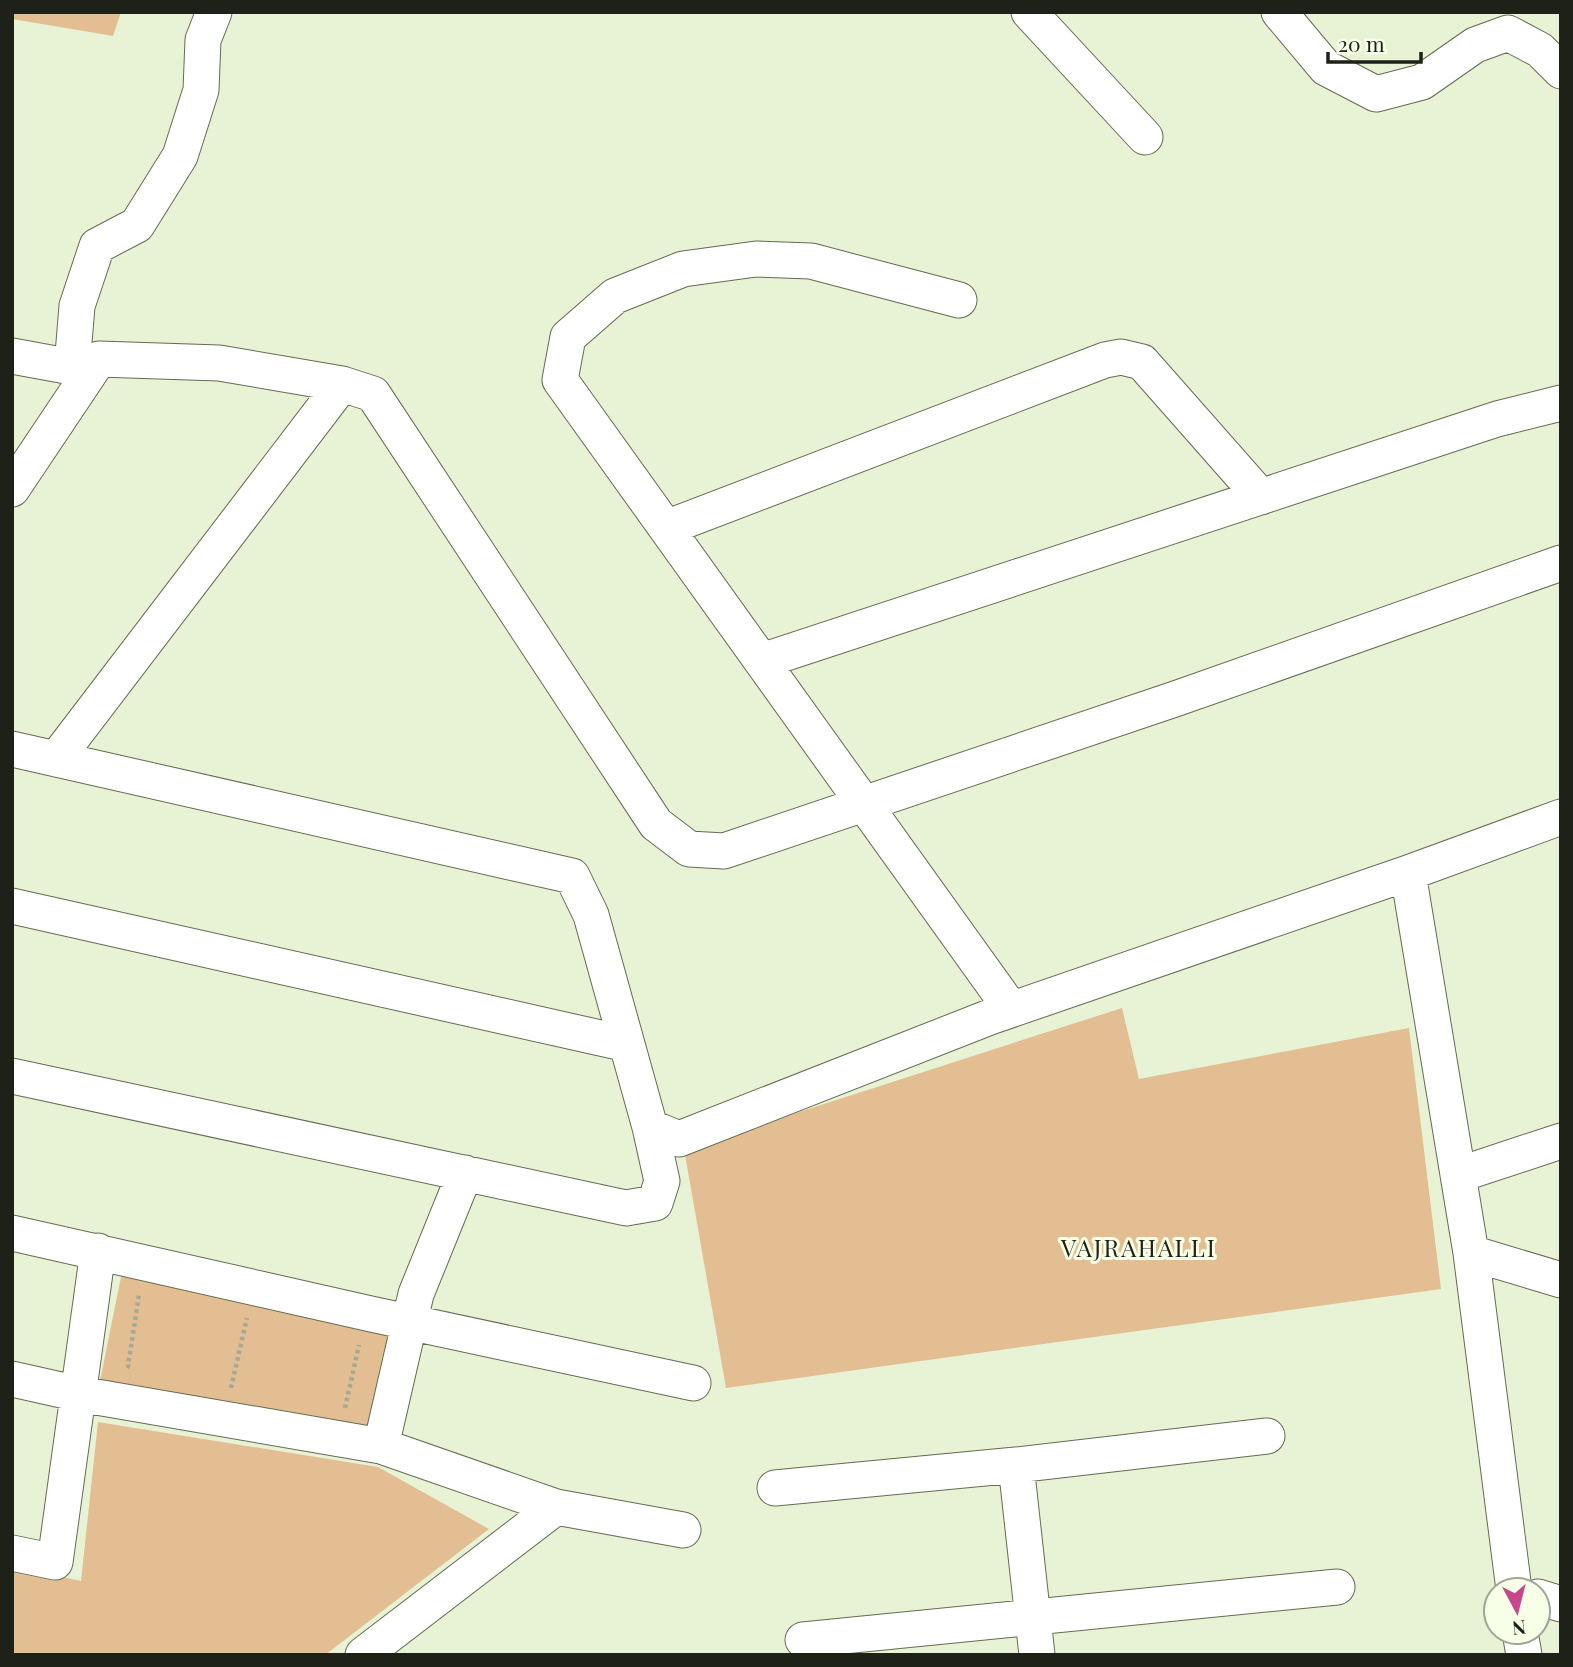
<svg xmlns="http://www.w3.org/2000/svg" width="1573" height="1667" viewBox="0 0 1573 1667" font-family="'Playfair Display',serif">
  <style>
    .green { fill: #e4be93 }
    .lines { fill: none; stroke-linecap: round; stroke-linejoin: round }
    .minor-casing { stroke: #636c52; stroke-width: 37 }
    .path { stroke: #a3aa94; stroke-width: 4.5; stroke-dasharray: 3.5 3.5; stroke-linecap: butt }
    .minor { stroke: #fff; stroke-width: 35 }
    .labels { text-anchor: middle; stroke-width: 6; stroke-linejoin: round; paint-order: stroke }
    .quarter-label { font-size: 24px; letter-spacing: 2px; fill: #1e2117; stroke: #f7ffe7 }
  </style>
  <rect width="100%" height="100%" fill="#e8f2d5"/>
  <path class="green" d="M12 12H121L113 36 12 19Z
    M1122 1008 1139 1079 1409 1028 1441 1289 726 1388 684 1149Z
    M122 1272 390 1325 369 1434 100 1381Z
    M98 1422 378 1467 489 1529 325 1655H12V1566L81 1581Z"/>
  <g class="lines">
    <g class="minor-casing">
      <path id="minor" d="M214 12 203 40 201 90 180 156 137 225 97 246 77 306 72 367 99 359 219 363 342 384 373 394 656 824 689 849 724 851 1175 699 1561 563
        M1029 12 1145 137
        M1279 12 1326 68 1376 94 1422 82 1475 45 1508 33 1540 50 1561 71
        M959 300 811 261 756 259 683 269 615 296 568 337 560 380 1011 1009
        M12 356 72 367
        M12 489 99 359
        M666 528 1105 360 1121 357 1142 362 1261 497
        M762 661 1497 419 1561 403
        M12 749 572 876 591 915 650 1127 679 1139 990 1017 1408 873 1561 817
        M56 759 342 384
        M1408 873 1471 1253 1514 1590
        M12 906 627 1044
        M12 1076 626 1208 655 1203 662 1181 650 1127
        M1458 1175 1561 1141
        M12 1233 371 1314 693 1383
        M1471 1253 1561 1280
        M12 1379 79 1394 381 1446 556 1507 683 1530
        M381 1446 416 1294 465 1173
        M1016 1465 1037 1655
        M775 1488 1016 1465 1267 1436
        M12 1553 55 1562 98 1251
        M1538 1597 1561 1604
        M1520 1632 1524 1655
        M803 1640 1337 1587
        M363 1655 556 1507"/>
    </g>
    <path class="path" d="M130 1367 128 1366 139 1295
      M231 1388 247 1318
      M345 1408 359 1345"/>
    <use href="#minor" class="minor"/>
  </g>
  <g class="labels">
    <g class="quarter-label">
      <text x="1139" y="1257">VAJRAHALLI</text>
    </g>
  </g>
  <rect width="1573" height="1667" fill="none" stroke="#1e2117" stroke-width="28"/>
  <g transform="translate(1517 1611) rotate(173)"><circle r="33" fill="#f7ffe7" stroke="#a0a694" stroke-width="2"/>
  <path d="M0-5L12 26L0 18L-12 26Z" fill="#c9468d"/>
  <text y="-10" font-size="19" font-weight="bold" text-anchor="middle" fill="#1e2117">N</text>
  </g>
  <path d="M1328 52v10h93v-10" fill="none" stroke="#1e2117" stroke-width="3.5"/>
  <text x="1338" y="52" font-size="21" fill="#1e2117" stroke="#f7ffe7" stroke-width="5" paint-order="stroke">20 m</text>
</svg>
